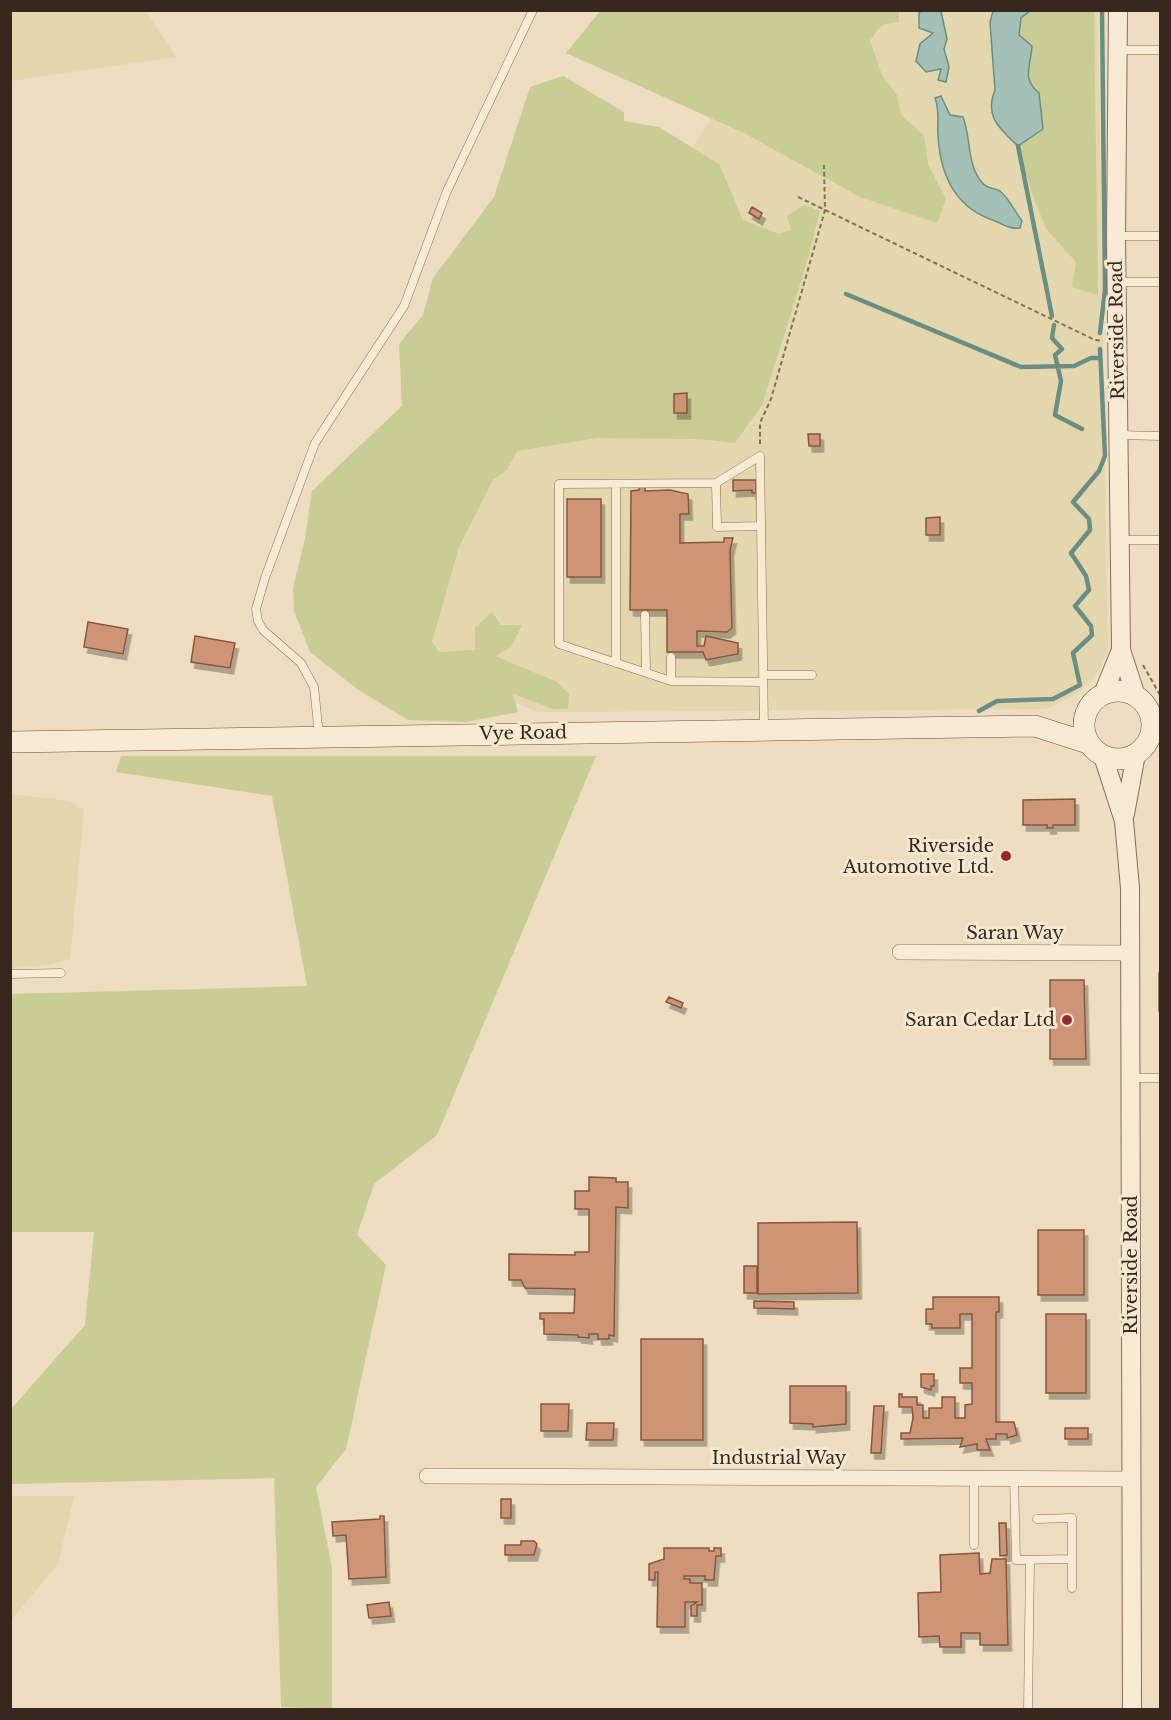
<svg xmlns="http://www.w3.org/2000/svg" width="1171" height="1720" viewBox="0 0 1171 1720" font-family="'Libre Baskerville',serif">
  <style>
    .farmland { fill: #e4d7ae }
    .green { fill: #c9cc94 }
    .water { fill: #a3c0b6; stroke: #6a8e83; stroke-width: 1.5 }
    .lines { fill: none; stroke-linecap: round; stroke-linejoin: round }
    .stream { stroke: #6a8e83; stroke-width: 4.5 }
    .building { fill: #cd9476; stroke: #87563e; stroke-width: 1.5; filter: url(#shadow) }
    .service-casing { stroke: #876e58; stroke-width: 9 }
    .minor-casing { stroke: #876e58; stroke-width: 16 }
    .tertiary-casing { stroke: #876e58; stroke-width: 20 }
    .secondary-casing { stroke: #694f3b; stroke-width: 22 }
    .path { stroke: #876e58; stroke-width: 2; stroke-dasharray: 4.5 3; stroke-linecap: butt }
    .service { stroke: #f9ebd3; stroke-width: 8 }
    .minor { stroke: #f9ebd3; stroke-width: 15 }
    .tertiary { stroke: #f9ebd3; stroke-width: 18 }
    .secondary { stroke: #f9ebd3; stroke-width: 21 }
    .poi-dot { fill: #972830; stroke: #f6e8d0; stroke-width: 2 }
    .labels { text-anchor: middle; stroke-width: 6; stroke-linejoin: round; paint-order: stroke }
    .street-label { font-size: 18px; fill: #37271d; stroke: #f6e8d0 }
    .poi-label { font-size: 18px; fill: #37271d; stroke: #f6e8d0; text-anchor: end }
  </style>
  <defs>
    <filter id="shadow"><feDropShadow dx="3.5" dy="6" stdDeviation="0" flood-color="#0004"/></filter>
  </defs>
  <rect width="100%" height="100%" fill="#eeddc0"/>
  <path class="farmland" d="M10 11H146L176 57 11 81Z
    M763 11H1098L1108 653 1095 677 1077 694 1047 709 537 712 405 653 489 447 763 43Z
    M11 794 70 801 84 810 70 959 50 965 11 968Z
    M11 1496H74L58 1564 11 1620Z"/>
  <path class="green" d="M601 10 899 11V22L882 25 870 40 882 75 897 95 901 115 924 135 928 164 946 199 937 223 860 197 744 133 566 53Z
    M1030 11H1094L1098 295 1072 287 1076 262 1047 230 1033 197 1018 146 1043 129 1027 72 1032 58 1019 35 1021 18Z
    M563 76 624 112V121L659 127 719 164 743 220 779 234 791 230 787 216 804 205 820 211 807 262 762 405 735 443 700 439 598 438 517 451 507 470 493 480 459 547 432 642 439 652 475 650V628L492 612 501 625H522L511 647 495 656 557 682 569 694 568 709H553L513 694 518 712 466 722 408 720 357 689 310 652 294 611 293 588 305 538 312 491 402 406 399 344 423 315 433 278 494 197 530 87Z
    M121 756H596L437 1135 374 1184 357 1235 386 1265 346 1449 316 1487 332 1568V1709L281 1707 274 1478 11 1484V1409L85 1325 94 1232H11V994L307 986 272 796 116 772Z"/>
  <path class="water" d="M923 10 941 11 947 39 944 49 949 67 946 82 938 80 941 69 926 72 916 61 920 44 933 33 919 28V13Z
    M993 11H1030L1021 18 1019 35 1032 46C1031 67 1021 78 1039 93L1043 129 1018 146C1000 129 984 117 995 90L990 22Z
    M941 96 950 115 963 117C971 138 967 162 980 180 986 189 992 187 1000 191 1008 197 1016 213 1022 221L1020 228C1008 229 1005 225 995 221 955 208 940 175 938 135 937 121 940 112 935 98Z"/>
  <g class="lines">
    <path class="stream" d="M1018 146 1052 316
      M846 294 1021 367 1074 366 1091 358H1100
      M1054 325 1052 338 1062 349 1055 355 1061 381 1055 415 1082 429
      M1100 333 1105 290 1102 10
      M979 711 997 701 1053 699 1080 685 1073 653 1092 635 1091 626 1075 606 1089 590 1086 576 1071 553 1090 530 1089 519 1073 502 1099 471 1105 456 1100 349"/>
  </g>
  <path class="building" d="M752 207 762 213 759 219 749 213Z
    M687 393V413H674V394Z
    M808 434H820V446H809Z
    M733 480H756V493H752V490L733 491Z
    M639 487H645V491L670 490 688 494 689 514H680V543L724 542V538H733L730 550 732 628 727 632 697 631V646H704L706 636 738 643V654L706 660 703 652H667V610H630L631 491 639 490Z
    M567 499H601V577H567Z
    M940 517V535H926V518Z
    M88 622 128 629 123 654 84 647Z
    M195 636 235 643 230 668 191 662Z
    M1075 799V825H1053V828H1047V825H1023V800Z
    M1159 973H1160V1011H1159Z
    M1050 980H1084L1086 1059H1050Z
    M669 997 683 1003 681 1008 666 1002Z
    M589 1177 616 1178V1182H628V1208L616 1207 614 1336 609 1335V1339H598V1334H589V1338L578 1337V1335L544 1334V1319H540V1313H574L575 1289 525 1288 521 1280H509V1254L575 1255V1252H589V1209H575V1191H589Z
    M857 1222 858 1293 758 1294V1223Z
    M1038 1230H1084V1295H1038Z
    M744 1266H757V1293H744Z
    M933 1297H999V1312H996V1422H1014L1017 1435 1007 1438V1434H996V1439H986L990 1450H977V1444L960 1447 963 1438 901 1439V1433H910L913 1418 912 1407H899V1394H902V1397H917V1405H923V1418H929V1408H942V1397H955V1418H965V1405L972 1404V1383H960V1368H972V1314H960V1328H932V1324H926V1309H933Z
    M754 1301 794 1302V1309L754 1308Z
    M1046 1314H1086V1393H1046Z
    M641 1339H703V1440H641Z
    M921 1374H934V1386H931V1390L921 1387Z
    M790 1386H846V1424L813 1427V1424L790 1423Z
    M541 1404H569L568 1431H541Z
    M874 1406H884L881 1453H871Z
    M587 1423H614L613 1440H586Z
    M1065 1428H1088V1439H1065Z
    M501 1499H511V1518H501Z
    M380 1516H384L386 1577 349 1579 346 1535 333 1536 332 1522 380 1519Z
    M999 1523H1006L1007 1555 1000 1556Z
    M521 1541H534L537 1544 534 1555H505V1545H521Z
    M664 1548H709V1551H714V1548H721V1556H716L714 1580H705V1576H684V1579H690V1583H702V1605H697V1616H691V1606L697 1602H685V1627H657L658 1572H655V1580H649V1564L664 1559Z
    M979 1553 980 1574 990 1573 992 1559H1006L1008 1645H980V1633H961V1647H940L939 1636 919 1637 918 1593 941 1592 940 1555Z
    M389 1602 391 1616 369 1618 367 1605Z"/>
  <g class="lines">
    <g class="service-casing">
      <path id="service" d="M1119 50H1160
        M1117 236H1160
        M1117 282H1160
        M1118 435 1160 436
        M760 456 716 483 559 484V644L671 681 763 682
        M760 456 764 728
        M716 483 717 527 760 526
        M616 484V663
        M1120 540H1160
        M645 615 646 672
        M671 657V681
        M763 675H812
        M319 735 314 687 301 663 263 630 258 621 256 609 265 578 315 443 404 306 447 191 533 10
        M10 974 61 973
        M1130 1078H1160
        M974 1478V1545
        M1014 1478 1016 1560 1072 1559V1588
        M1037 1519 1072 1518V1559
        M1028 1710 1030 1560"/>
    </g>
    <g class="minor-casing">
      <path id="minor" d="M900 952 1130 953
        M427 1476 1132 1479"/>
    </g>
    <g class="tertiary-casing">
      <path id="tertiary" d="M1121 650 1136 696
        M1103 694 1121 650 1116 236 1118 10
        M1103 756 1124 821 1130 888 1132 1710
        M1125 814 1136 754"/>
    </g>
    <g class="secondary-casing">
      <path id="secondary" d="M1084 725a34 34 0 1 1 68 0a34 34 0 1 1-68 0Z
        M10 742 1035 726 1088 743"/>
    </g>
    <path class="path" d="M798 197 1095 340 1103 341
      M760 444V423L771 399 825 210 824 165
      M1143 665 1160 695"/>
    <use href="#service" class="service"/>
    <use href="#minor" class="minor"/>
    <use href="#tertiary" class="tertiary"/>
    <use href="#secondary" class="secondary"/>
  </g>
  <g class="poi-dot">
    <circle cx="1006" cy="856" r="6"/>
    <circle cx="1067" cy="1020" r="6"/>
  </g>
  <g class="labels">
    <g class="street-label">
      <text transform="translate(1117 330) rotate(-91)" y="6">Riverside Road</text>
      <text transform="translate(523 733) rotate(-1)" y="6">Vye Road</text>
      <text x="1015" y="939">Saran Way</text>
      <text transform="translate(1131 1265) rotate(-90)" y="6">Riverside Road</text>
      <text x="779" y="1464">Industrial Way</text>
    </g>
    <g class="poi-label">
      <text x="994" y="852">Riverside<tspan x="994" dy="21">Automotive Ltd.</tspan></text>
      <text x="1055" y="1026">Saran Cedar Ltd</text>
    </g>
  </g>
  <rect width="1171" height="1720" fill="none" stroke="#37271d" stroke-width="24"/>
</svg>
